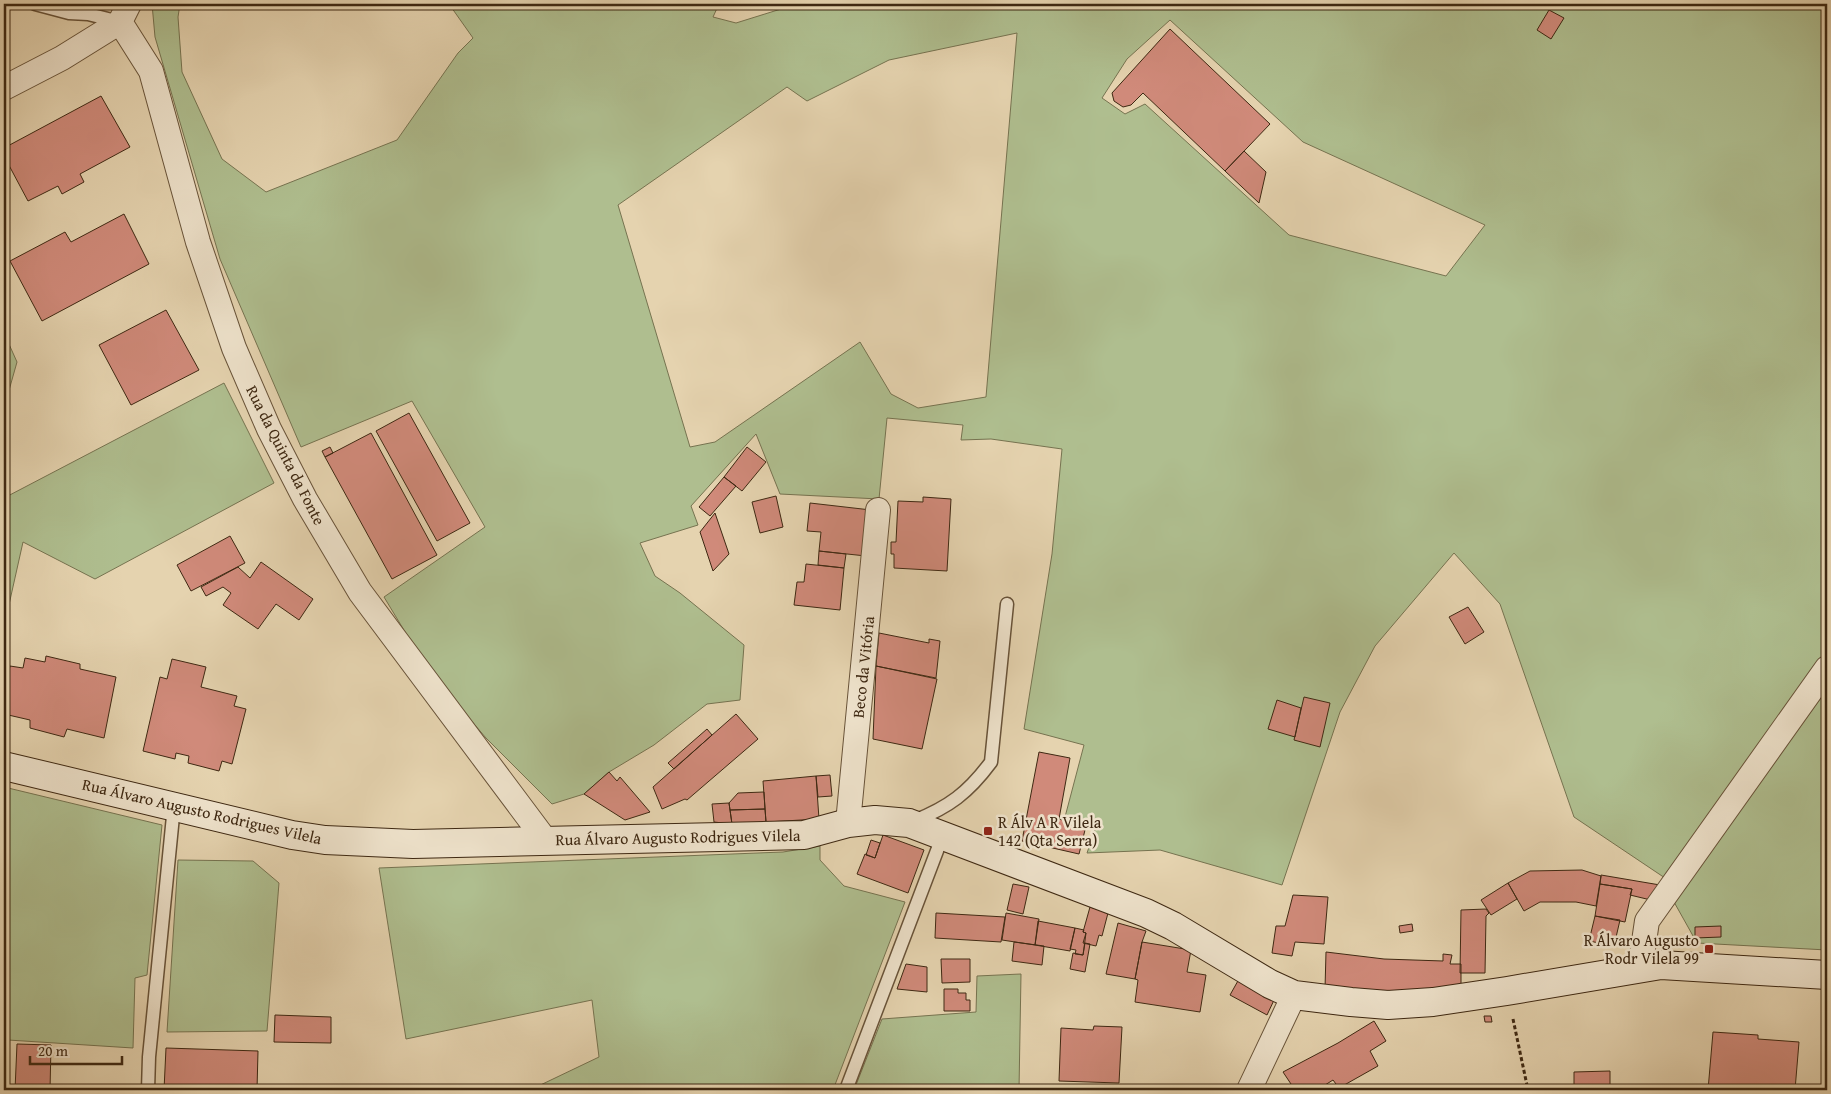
<svg xmlns="http://www.w3.org/2000/svg" width="1831" height="1094" viewBox="0 0 1831 1094" font-family="'Gentium Book Plus',serif">
  <style>
    .green { fill: #afbe8f; stroke: #767350; fill-rule: evenodd }
    .building { fill: #d08a7a; stroke: #3e2812 }
    .lines { fill: none; stroke-linecap: round; stroke-linejoin: round }
    .lane-casing { stroke: #685339; stroke-width: 15 }
    .street-casing { stroke: #685339; stroke-width: 26 }
    .secondary-casing { stroke: #3e2812; stroke-width: 30 }
    .path { stroke: #3e2812; stroke-width: 3; stroke-dasharray: 4 2.5; stroke-linecap: butt }
    .lane { stroke: #eee2cb; stroke-width: 12 }
    .street { stroke: #eee2cb; stroke-width: 24 }
    .secondary { stroke: #eee2cb; stroke-width: 28 }
    .poi-dot { fill: #8f2418; stroke: #eee2cb; stroke-width: 2 }
    .labels { text-anchor: middle; stroke-width: 5; stroke-linejoin: round; paint-order: stroke }
    .street-label { font-size: 16px; fill: #3e2812; stroke: #eee2cb }
    .poi-label { font-size: 16px; fill: #3e2812; stroke: #eee2cb; text-anchor: start }
  </style>
  <rect width="100%" height="100%" fill="#e5d3af"/>
  <filter id="stains"><feTurbulence type="fractalNoise" baseFrequency=".004" numOctaves="4"/><feColorMatrix values="0 0 0 0 .2 0 0 0 0 .09 0 0 0 0 .02 0 0 0 .5 -.17"/></filter>
  <radialGradient id="worn" r=".72"><stop offset=".6" stop-color="#630" stop-opacity="0"/><stop offset="1" stop-color="#630" stop-opacity=".3"/></radialGradient>
  <path class="green" d="M152 4H180L178 17 182 72 222 159 266 192 397 140 458 53 473 38 449 4H719L713 17 736 23 797 4H1827V656L1665 878 1574 817 1500 604 1454 553 1375 646 1340 712 1282 885 1160 850 1087 853 1097 824 1065 817 1084 745 1024 729 1052 554 1062 449 991 439 961 440 963 425 887 418 879 499 780 494 756 434 691 506 698 525 640 543 655 576 680 593 744 645 740 700 707 704 654 745 609 772 584 794 552 804 486 738 428 670 384 597 485 527 412 401 301 447 220 259 155 37ZM1170 20 1303 142 1485 225 1446 276 1289 235 1145 104 1125 114 1102 98 1127 59ZM1017 33 986 397 918 408 891 394 860 342 715 442 690 447 618 205 787 87 807 101 889 60Z
    M4 333 17 362 4 408Z
    M224 383 274 483 95 579 23 542 4 627V498Z
    M1827 689V950L1697 943 1674 902Z
    M4 787 162 825 147 975 135 978 133 1048 8 1040 6 1090H4Z
    M820 846V860L844 886 905 902 833 1090H530L599 1057 592 1000 406 1039 379 868 783 852Z
    M178 860 253 861 279 883 267 1031 167 1032Z
    M1021 974 1019 1090H854L882 1019 976 1012 977 976Z"/>
  <path class="building" d="M1549 10 1564 18 1551 39 1537 30Z
    M1170 29 1270 124 1225 171 1143 93 1131 105 1123 107 1114 101 1112 93Z
    M101 96 130 147 80 174 84 182 62 194 58 186 28 201 4 156V148Z
    M1244 151 1266 172 1259 203 1225 171Z
    M124 214 149 264 42 321 10 261 65 232 71 242Z
    M166 310 199 370 131 405 99 345Z
    M409 413 470 523 437 541 376 431Z
    M371 433 437 555 392 579 325 457Z
    M330 447 333 453 325 457 322 451Z
    M747 447 766 462 742 491 724 477Z
    M724 477 736 486 710 516 699 507Z
    M776 496 783 527 760 533 752 502Z
    M923 497 951 499 947 571 894 568V554H891V542H896L898 501 923 502Z
    M810 503 871 510 866 556 819 551 821 532 807 531Z
    M715 513 729 554 713 571 700 532Z
    M230 536 245 563 191 591 177 565Z
    M819 551 846 554 844 568 818 565Z
    M261 562 313 599 299 620 276 604 258 629 223 605 231 593 223 587 206 596 201 587 238 567 250 578Z
    M806 564 844 568 840 610 794 605 797 582H804Z
    M1468 607 1484 632 1465 644 1449 617Z
    M879 633 929 643V639L940 641 936 678 876 666Z
    M46 656 80 664V669L116 677 104 738 67 729 64 737 30 728V720L4 714V694L10 666 23 668 25 658 45 662Z
    M172 659 206 667 201 687 237 696 234 706 246 709 232 764 222 761 219 771 188 763 189 756 176 753 175 759 143 751 160 677 167 679Z
    M876 666 937 679 922 749 873 739Z
    M1304 697 1330 703 1320 747 1294 740Z
    M1277 700 1301 708 1295 737 1268 729Z
    M736 714 758 739 687 800 685 799 662 809 653 787Z
    M707 729 712 735 674 769 668 763Z
    M1039 752 1070 758 1059 819 1086 826 1079 854 1022 841Z
    M609 772 617 781 620 777 650 812 625 820 584 794Z
    M830 775 832 796 818 797 816 776Z
    M816 776 819 819 766 822 763 781Z
    M764 792 765 809 730 810 729 803 738 793Z
    M729 803 732 824 714 822 712 804Z
    M765 809 766 822 732 824 730 810Z
    M883 835 924 850 908 893 857 874 865 854 875 858Z
    M871 840 880 843 875 858 866 855Z
    M1582 870 1601 876 1596 906 1576 902H1540L1524 911 1508 883 1530 871Z
    M1601 876V875L1666 886 1655 901 1630 895 1632 889 1600 884Z
    M1508 883 1517 899 1491 915 1481 900Z
    M1013 884 1029 887 1023 914 1007 910Z
    M1600 884 1632 889 1625 922 1595 916Z
    M1293 895 1328 897 1324 944 1295 942 1292 956 1272 953 1276 926H1285Z
    M1090 907 1108 913 1102 936 1099 935 1096 946 1083 943 1086 933 1083 932Z
    M1486 909 1489 913 1486 916 1485 973H1460L1461 910Z
    M936 913 1005 917 1001 942 935 938Z
    M1006 913 1039 919 1035 945 1002 940Z
    M1595 916 1620 920 1614 946 1589 941Z
    M1038 921 1075 928 1070 951 1035 945Z
    M1118 923 1146 931 1142 942 1135 979 1106 974Z
    M1412 924 1413 931 1400 933 1399 926Z
    M1721 926V937L1695 938V927Z
    M1075 928 1084 930 1083 932 1086 933 1083 955 1075 954 1076 950 1070 949Z
    M1014 942 1044 946 1042 965 1012 961Z
    M1142 942 1191 950 1187 972 1206 975 1200 1012 1135 1002 1138 980 1135 979Z
    M1085 943 1090 944 1085 972 1070 969 1073 953 1083 955Z
    M1326 952 1384 959 1443 961V954L1452 955 1450 964H1461V987L1422 994 1325 989Z
    M941 959H970V982L942 983Z
    M906 964 927 967V992L897 989Z
    M1239 979 1275 998 1267 1015 1230 995Z
    M944 989H958V993H966V1000H970V1011H944Z
    M275 1015 331 1017V1043L274 1042Z
    M1484 1016H1491L1492 1022H1485Z
    M1374 1021 1386 1041 1370 1051 1378 1066 1339 1088 1333 1080 1317 1090H1295L1283 1072 1338 1043Z
    M1094 1026 1122 1027 1119 1083 1059 1081 1061 1028 1093 1030Z
    M1713 1032 1758 1035V1039L1799 1042 1795 1090H1708Z
    M17 1044 51 1045 50 1090H15Z
    M166 1048 258 1051 257 1090H164Z
    M1610 1071V1090H1574V1072Z"/>
  <g class="lines">
    <g class="lane-casing">
      <path id="lane" d="M35 4 69 13 88 14 120 22
        M914 821C949 807 968 793 991 762L1007 604
        M148 1090 149 1057 174 806
        M846 1090 943 835"/>
    </g>
    <g class="street-casing">
      <path id="street" d="M120 22 151 71 198 242 234 348 269 429 305 499 360 592 546 841
        M4 88 62 58 120 22 129 4
        M848 823 878 510
        M1640 969 1647 921 1827 668
        M1249 1090 1294 995"/>
    </g>
    <g class="secondary-casing">
      <path id="secondary" d="M4 766 292 835 325 840 413 844 804 835 848 823 875 820 909 823 1146 913 1173 926 1270 984 1294 995 1351 1002 1388 1005 1433 1002 1507 991 1661 965 1827 975"/>
    </g>
    <path class="path" d="M1513 1019 1528 1090"/>
    <use href="#lane" class="lane"/>
    <use href="#street" class="street"/>
    <use href="#secondary" class="secondary"/>
  </g>
  <g class="poi-dot">
    <rect x="983" y="826" width="10" height="10" rx="2.5"/>
    <rect x="1704" y="944" width="10" height="10" rx="2.5"/>
  </g>
  <g class="labels">
    <g class="street-label">
      <text transform="translate(286 455) rotate(63)" y="6">Rua da Quinta da Fonte</text>
      <text transform="translate(863 667) rotate(-84)" y="6">Beco da Vitória</text>
      <text transform="translate(202 811) rotate(13)" y="6">Rua Álvaro Augusto Rodrigues Vilela</text>
      <text transform="translate(678 837) rotate(-1)" y="6">Rua Álvaro Augusto Rodrigues Vilela</text>
    </g>
    <g class="poi-label">
      <text x="998" y="828">R Álv A R Vilela<tspan x="998" dy="18">142 (Qta Serra)</tspan></text>
      <text x="1699" y="946" text-anchor="end">R Álvaro Augusto<tspan x="1699" dy="18">Rodr Vilela 99</tspan></text>
    </g>
  </g>
  <rect width="1831" height="1094" fill="none" stroke="#e5d3af" stroke-width="20"/>
  <rect x="5" y="5" width="1821" height="1084" fill="none" stroke="#3e2812" stroke-width="2.5"/>
  <rect x="10" y="10" width="1811" height="1074" fill="none" stroke="#3e2812"/>
  <path d="M30 1056v8h92v-8" fill="none" stroke="#3e2812" stroke-width="2.5"/>
  <text x="38" y="1056" font-size="15" fill="#3e2812" stroke="#eee2cb" stroke-width="4" paint-order="stroke">20 m</text>
  <rect width="100%" height="100%" filter="url(#stains)"/>
  <rect width="100%" height="100%" fill="url(#worn)"/>
</svg>
